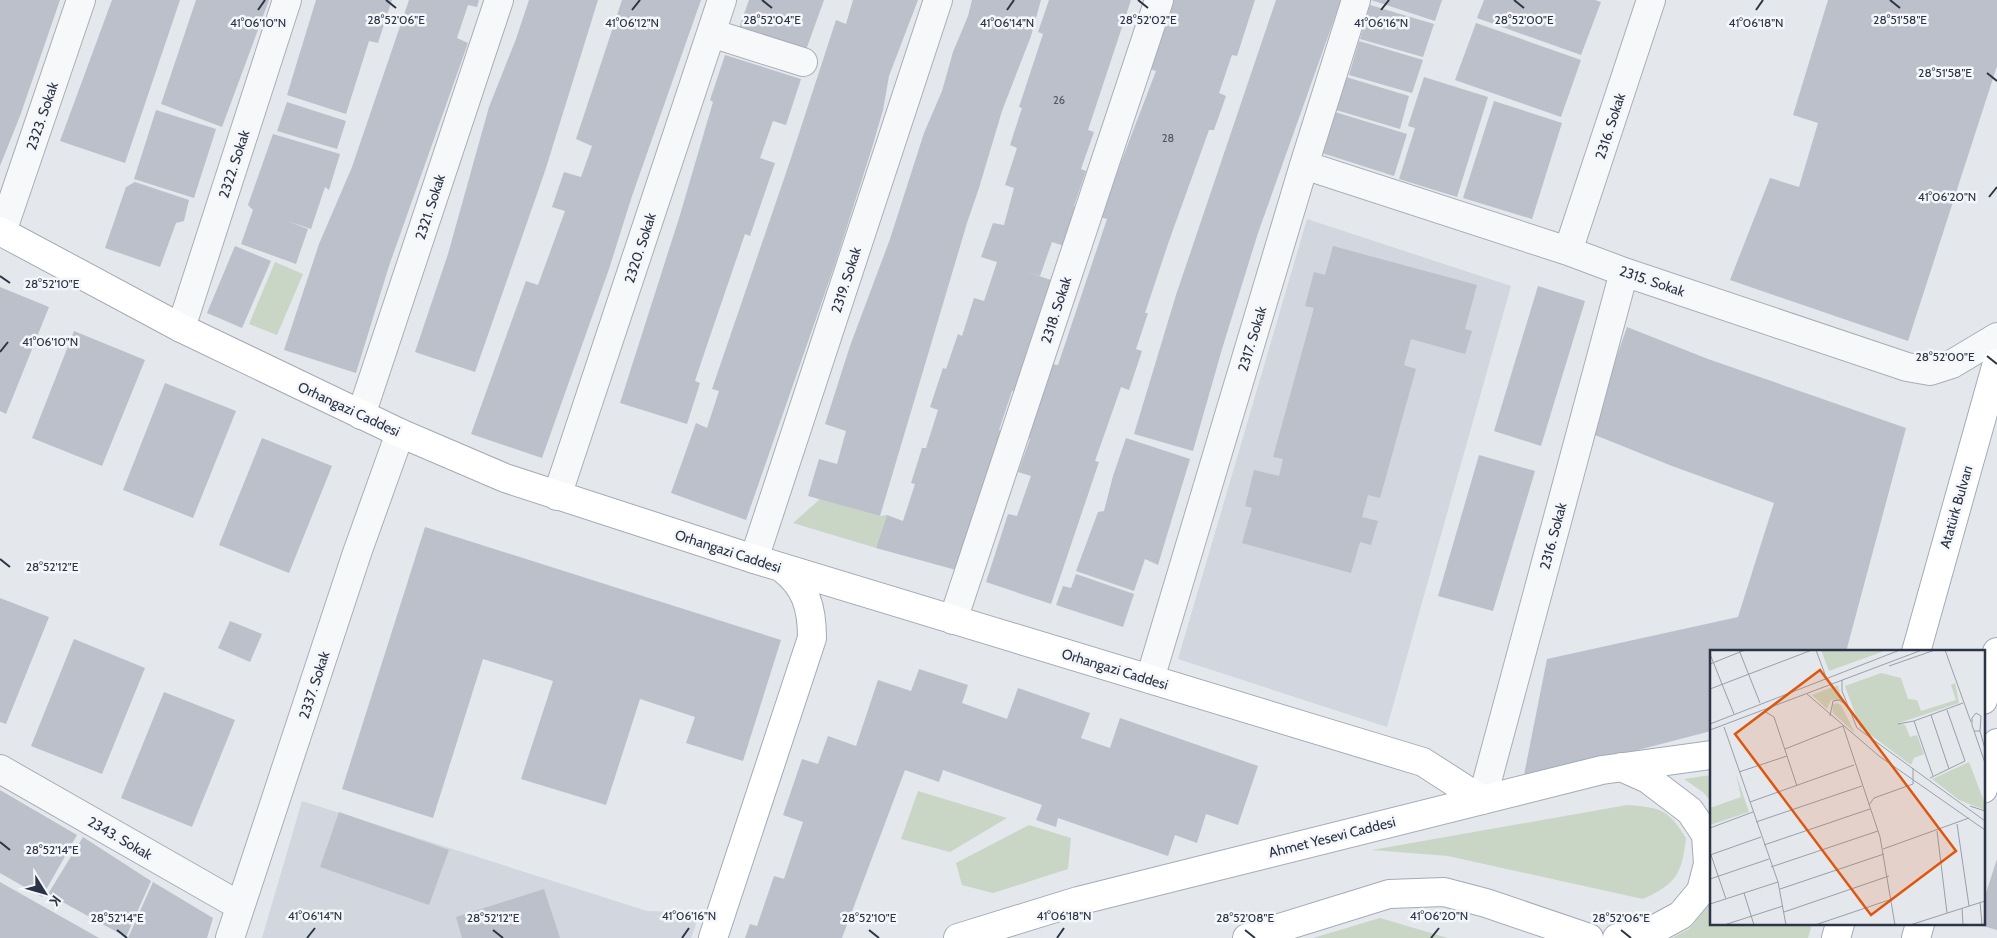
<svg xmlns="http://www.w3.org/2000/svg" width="1997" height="938" viewBox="0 0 1997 938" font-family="Cabin,sans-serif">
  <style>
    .built { fill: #d2d6de }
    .green { fill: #c9d6c5 }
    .building { fill: #bbc0ca }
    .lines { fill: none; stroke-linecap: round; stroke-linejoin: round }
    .minor-casing { stroke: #a9aeb7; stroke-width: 30 }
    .major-casing { stroke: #a3abb8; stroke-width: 30 }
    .minor { stroke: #f7f8fa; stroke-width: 28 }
    .major { stroke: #fff; stroke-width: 28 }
    .ticks { fill: none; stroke: #2b3445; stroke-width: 2 }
    .labels { text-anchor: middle; stroke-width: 5; stroke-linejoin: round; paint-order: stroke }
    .number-label { font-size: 11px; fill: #4f5766 }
    .street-label { font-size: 14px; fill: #2b3445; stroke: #f4f6f9 }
    .inset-road { fill: none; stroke: #9a9fa9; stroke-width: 1 }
    .view { fill: #df570f; fill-opacity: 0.15; stroke: #df570f; stroke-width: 2.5 }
    .inset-edge { fill: none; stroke: #2b3445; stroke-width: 2.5 }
    .ticks-label { font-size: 12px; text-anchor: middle; fill: #2b3445; stroke: #f4f6f9; stroke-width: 5; stroke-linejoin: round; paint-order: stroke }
  </style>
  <rect width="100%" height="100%" fill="#e4e7ec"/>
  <path class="built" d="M1307 219 1511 286 1387 727 1178 659Z
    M302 801 647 911 700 913 691 938H262Z"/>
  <path class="green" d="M275 262 303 274 277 335 249 324Z
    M820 499 880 516 887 515 876 548 793 523Z
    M1711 775V802L1704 793 1684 779Z
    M918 791 1007 818 950 852 901 839Z
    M1627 805C1661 808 1667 808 1686 838 1682 874 1676 884 1643 899L1448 856 1372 850Z
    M1029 825 1071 838 1068 869 993 893 962 885 956 863Z
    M1711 902V924H1812L1808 938H1672L1689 929Z
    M1380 918 1448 938H1313Z"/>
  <path class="building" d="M0 0H60L20 116 0 166Z
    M112 0H180L125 163 60 141Z
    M196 0H269L222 127 161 104Z
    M316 0H392L378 43 369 41 346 114 287 95Z
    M409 0H479L477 7 468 5 457 38 468 43 389 266 356 373 284 350 319 244 352 167Z
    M529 0H598L545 171 475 372 415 352 448 254 489 107 516 39Z
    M622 0H701L632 196 609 269 542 458 471 434 526 281 538 285 565 211 552 207 564 172 581 177 592 146 576 139Z
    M749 0H824L806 50 739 28Z
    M853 0H918L889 76 883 110 871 151 836 261 746 520 671 493 696 423 707 428 719 391 712 389 789 164 836 20 846 24Z
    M972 0H1041L1031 36 1002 111 979 188 967 223 880 516 808 496 819 459 837 464 846 431 825 424 850 346 890 239 924 133 942 91 953 52 968 16Z
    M1049 0H1131L1088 130 1094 132 1081 169 1086 171 1074 206 1078 207 1064 246 1052 242 1040 276 1024 271 1051 280 1025 356 1028 358 1016 392 1012 391 999 430 1004 432 980 505 976 504 956 570 876 548 887 515 903 521 915 484 911 483 922 448H926L938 410 930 407 943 368 946 369 958 334 962 336 974 298 984 301 997 262 981 257 993 223 1004 225 1014 188 1005 185 1017 148 1010 145 1022 108 1019 107 1043 34 1038 32Z
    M1170 0H1255L1237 56 1232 55 1219 93 1226 96 1214 130H1209L1169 241 1145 313H1148L1136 349 1142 351 1129 390 1121 387 1095 461 1099 462 1051 604 986 582 1008 514 1017 516 1031 476 1018 472 1030 439 1027 437 1052 364 1058 365 1107 219 1100 217 1156 71 1147 68Z
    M1276 0H1341L1258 233 1222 349 1193 451 1134 434 1176 295Z
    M1371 0H1442L1435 21Z
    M1484 0H1595L1601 2 1581 55 1477 18Z
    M1828 0H1997V66L1908 341 1730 280 1770 178 1799 187 1818 123 1793 115Z
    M1370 5 1434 24 1423 57 1360 39Z
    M1476 23 1581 60 1561 117 1455 80Z
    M1359 41 1423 60 1412 93 1349 75Z
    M725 55 801 79 786 125 773 121 760 158 775 163 750 236 745 234 707 345 695 381 700 383 687 424 620 403 680 215 713 102 710 100Z
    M1346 77 1409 96 1400 129 1336 110Z
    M1424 77 1488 97 1457 197 1399 179 1415 128 1408 126Z
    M1494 101 1562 123 1532 219 1463 198Z
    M287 102 346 121 337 149 277 131Z
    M156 110 216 129 194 198 134 179Z
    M1335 112 1407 134 1394 176 1322 153Z
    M273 134 340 154 329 190 325 187 311 229 287 221 308 229 296 264 241 244 253 210 248 205Z
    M135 182 189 200 184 221 176 223 160 267 105 248 126 187Z
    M235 246 271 261 242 328 207 313Z
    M1333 246 1477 285 1465 329 1472 331 1465 354 1411 339 1404 365 1416 369 1380 498 1368 495 1362 517 1378 521 1371 545 1360 542 1351 573 1242 543 1252 508 1245 506 1254 470 1279 476 1283 459 1273 457 1314 308 1305 306 1314 272 1325 275Z
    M1538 286 1585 301 1541 446 1494 431Z
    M0 287 49 307 6 414 0 411Z
    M1627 327 1708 359 1906 428 1846 652H1711V731L1523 780 1547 659 1738 617 1774 503 1672 466 1590 433Z
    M74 331 145 360 102 466 32 438Z
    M165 383 236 411 193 518 123 490Z
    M262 438 332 466 289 573 219 545Z
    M1126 438 1190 459 1158 565 1145 559 1134 591 1076 571 1098 512 1104 511 1113 476Z
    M1479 455 1535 471 1493 611 1438 596Z
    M425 527 781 640 743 761 686 743 695 717 640 699 606 805 521 779 553 681 483 659 433 818 342 789Z
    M1076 574 1134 594 1123 627 1056 605 1063 586 1071 588Z
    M0 598 49 617 6 724 0 722Z
    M230 621 262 634 250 662 218 648Z
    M74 639 145 668 102 774 31 746Z
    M919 669 968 685 962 703 1007 719 1018 688 1090 713 1081 738 1110 748 1120 718 1258 766 1238 825 1206 814 1197 843 1175 835 1168 856 1058 818 1056 827 1036 820 1042 805 943 770 939 782 905 770 842 938H745L750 924 757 926 774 876 784 879 803 822 783 815 802 759 818 764 828 736 856 746 878 680 911 691Z
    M164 692 235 720 192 827 121 798Z
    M0 790 77 835 42 897 0 873Z
    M339 812 449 850 429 905 320 867Z
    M83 837 151 881 126 937 48 894Z
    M1997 859V930L1983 926V902Z
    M0 882 99 938H0Z
    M153 882 213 918 207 938H128Z
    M544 889 560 938H462L456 917Z"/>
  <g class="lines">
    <g class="minor-casing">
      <path id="minor" d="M711 33 803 62
        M1304 165 1568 251 1624 272 1907 367 1930 371 1952 364 1997 337
        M2 232 81 0
        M1568 251 1651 0
        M181 328 287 0
        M361 415 499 0
        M557 496 722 0
        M754 559 938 0
        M953 620 1159 0
        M1150 679 1304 165 1356 0
        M0 769 240 906
        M1482 800 1624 272
        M230 938 357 553 400 433"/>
    </g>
    <g class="major-casing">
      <path id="major" d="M0 231 181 328 400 433 505 478 754 559 1423 762 1482 800
        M1916 652 1997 363
        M1983 700 1997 652
        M1983 789 1997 743
        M713 938 812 638C812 608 806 586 782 568
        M958 938 1078 901 1602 770 1711 755
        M1247 938 1389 894 1444 892 1486 903 1589 938
        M1617 938 1657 928 1681 915 1701 891 1708 864 1706 835 1690 811 1648 779 1621 767
        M1836 938 1840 924
        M1916 938 1920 924"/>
    </g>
    <use href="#minor" class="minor"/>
    <use href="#major" class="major"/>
  </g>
  <path class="ticks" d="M386 0 396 8M762 0 772 8M1138 0 1148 8M1514 0 1524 8M1890 0 1900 8M258 10 265 0M632 10 640 0M1007 10 1014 0M1381 10 1389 0M1756 10 1763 0M1987 73 1997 81M1989 197 1997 187M0 276 10 283M0 352 8 342M1987 356 1997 364M0 559 10 567M0 842 10 850M117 930 127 938M493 930 503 938M869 930 879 938M1245 930 1255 938M1621 930 1631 938M307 938 315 928M682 938 689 928M1057 938 1064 928M1431 938 1439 928"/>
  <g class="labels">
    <g class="number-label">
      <text x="1059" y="104">26</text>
      <text x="1168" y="142">28</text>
    </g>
    <g class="street-label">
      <text transform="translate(42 116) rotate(-71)" y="5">2323. Sokak</text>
      <text transform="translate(1610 126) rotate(-72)" y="5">2316. Sokak</text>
      <text transform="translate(234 164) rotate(-72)" y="5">2322. Sokak</text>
      <text transform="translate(430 207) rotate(-72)" y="5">2321. Sokak</text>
      <text transform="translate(640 248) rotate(-72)" y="5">2320. Sokak</text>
      <text transform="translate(846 280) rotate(-72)" y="5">2319. Sokak</text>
      <text transform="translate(1652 281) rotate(19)" y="5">2315. Sokak</text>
      <text transform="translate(1056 310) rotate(-72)" y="5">2318. Sokak</text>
      <text transform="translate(1252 339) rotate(-73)" y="5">2317. Sokak</text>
      <text transform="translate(349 409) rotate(25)" y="5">Orhangazi Caddesi</text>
      <text transform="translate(1956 507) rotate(-74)" y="5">Atatürk Bulvarı</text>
      <text transform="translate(1553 536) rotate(-75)" y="5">2316. Sokak</text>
      <text transform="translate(728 551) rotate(18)" y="5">Orhangazi Caddesi</text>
      <text transform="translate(1115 669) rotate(17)" y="5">Orhangazi Caddesi</text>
      <text transform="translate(314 685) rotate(-72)" y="5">2337. Sokak</text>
      <text transform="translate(1332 837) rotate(-14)" y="5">Ahmet Yesevi Caddesi</text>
      <text transform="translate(120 838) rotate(30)" y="5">2343. Sokak</text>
    </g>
  </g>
  <g transform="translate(1710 650)">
    <rect width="275" height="275" fill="#e4e7ec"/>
    <path d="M111 0H177L119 21ZM171 23 191 28 198 49 207 50 211 61 246 50 241 35 245 33 249 53 189 73 195 75 200 87 207 85 214 104 204 108 201 115 150 77 135 36ZM128 35 132 50H121L117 59 102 45ZM126 53 131 55 145 83 123 63 122 55ZM259 112 275 154V160L249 150 222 129ZM26 124 39 162 0 175V158L31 147Z" fill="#c9d6c5"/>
    <path class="inset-road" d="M29 0 50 53M106 0 116 27M235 0 261 72M0 4 24 64M0 14 35 0M179 16 225 0M132 30V41L147 78 275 171M0 39 102 0M97 44 169 106 275 180M54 61 64 67 87 136M221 65 239 119M120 66 123 51 129 50 137 55M0 74 190 0M188 74 204 71M133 76 170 187 185 275M14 77 68 232 76 275M0 80 212 0M264 81H270L271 66 266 63 262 68V75L275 113M270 81 275 99M75 99 133 76M29 122 77 106M223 126 204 71 253 53M220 128 255 111 237 60M40 152 144 115M159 155 164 148 203 134V118M260 156 275 161M46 172 152 136M247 174 259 256M0 178 43 162M227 181 237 263M54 195 160 159M173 199 259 168M0 202 16 249M0 205 51 187M61 217 168 181M0 229 59 209M70 239 174 204M34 243 44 275M270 252 272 275M0 254 68 232M252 258 253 275M74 262 179 226M14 275 73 256M105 275 182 249M200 275 275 251"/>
    <path class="view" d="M110 20 246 201 161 265 25 84Z"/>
    <rect width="275" height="275" class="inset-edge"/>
  </g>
  <g class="ticks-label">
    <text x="396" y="24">28°52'06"E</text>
    <text x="1148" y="24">28°52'02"E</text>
    <text x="1524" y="24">28°52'00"E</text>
    <text x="1900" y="24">28°51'58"E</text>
    <text x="772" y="24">28°52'04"E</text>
    <text x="258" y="27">41°06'10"N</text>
    <text x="632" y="27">41°06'12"N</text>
    <text x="1007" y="27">41°06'14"N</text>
    <text x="1381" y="27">41°06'16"N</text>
    <text x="1756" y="27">41°06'18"N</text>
    <text x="1945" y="77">28°51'58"E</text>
    <text x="1947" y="201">41°06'20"N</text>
    <text x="52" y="288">28°52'10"E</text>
    <text x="50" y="346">41°06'10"N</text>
    <text x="1945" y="361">28°52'00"E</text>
    <text x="52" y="571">28°52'12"E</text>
    <text x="52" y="854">28°52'14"E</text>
    <text x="315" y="920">41°06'14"N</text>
    <text x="689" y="920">41°06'16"N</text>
    <text x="1064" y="920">41°06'18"N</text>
    <text x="1439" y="920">41°06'20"N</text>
    <text x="117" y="922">28°52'14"E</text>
    <text x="493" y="922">28°52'12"E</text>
    <text x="869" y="922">28°52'10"E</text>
    <text x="1245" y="922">28°52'08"E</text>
    <text x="1621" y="922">28°52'06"E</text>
  </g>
  <g transform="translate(45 893) rotate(127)" stroke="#f4f6f9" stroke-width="4" paint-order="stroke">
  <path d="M0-4L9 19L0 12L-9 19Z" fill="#2b3445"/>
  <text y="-8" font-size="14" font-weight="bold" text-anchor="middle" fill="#2b3445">K</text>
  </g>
</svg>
